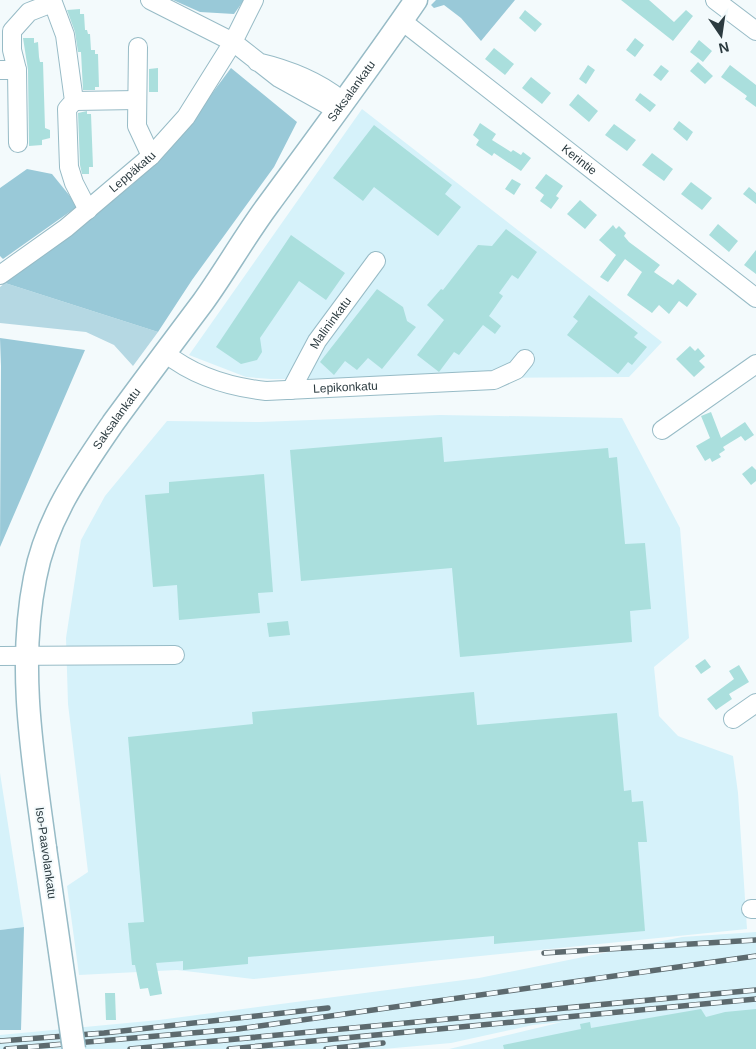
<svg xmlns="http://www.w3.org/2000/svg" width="756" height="1049" viewBox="0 0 756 1049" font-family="Helvetica,sans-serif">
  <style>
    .built { fill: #d6f2fa }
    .green { fill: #b5d8e3 }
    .forest { fill: #99c9d8 }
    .building { fill: #aadfdd }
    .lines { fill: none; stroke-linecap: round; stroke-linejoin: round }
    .minor-casing { stroke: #97bbc6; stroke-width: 20 }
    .major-casing { stroke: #97bbc6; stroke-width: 25 }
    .minor { stroke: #fff; stroke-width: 18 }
    .major { stroke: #fff; stroke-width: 22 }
    .rail-casing { stroke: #5d6a6e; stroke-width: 5.5 }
    .rail { stroke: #f3fafc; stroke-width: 4; stroke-dasharray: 11; stroke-linecap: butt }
    .major-bridge-casing { stroke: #97bbc6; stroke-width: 25; stroke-linecap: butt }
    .major-bridge { stroke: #fff; stroke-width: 22 }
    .labels { text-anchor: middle; stroke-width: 4; stroke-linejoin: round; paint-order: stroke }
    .street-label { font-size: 12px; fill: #2c3b40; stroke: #f3fafc }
  </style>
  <rect width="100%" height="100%" fill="#f3fafc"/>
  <path class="built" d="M362 109 662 342 629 377 271 379 246 377 189 355Z
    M440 415 622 418 680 528 689 638 654 667 659 716 678 736 733 756 738 793 747 929 253 979 177 970 79 975 67 886 88 872 68 704 66 638 81 540 105 496 167 421 260 422Z
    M0 773 24 927 0 930Z
    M756 932V1049H449L562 1022 533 1025 451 1043 383 1049H0V1035L159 1020 479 978 682 937Z"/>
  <path class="green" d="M5 283 158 332 133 366 114 345 86 332 0 323V287Z"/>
  <path class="forest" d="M173 0H244L234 14 200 12Z
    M436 0H515L481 41 461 18 444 5 434 8 431 5Z
    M231 68 297 122 274 167 192 280 158 332 5 283 132 185 175 143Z
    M27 169 52 174 78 206 3 259 0 256V188Z
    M0 338 85 350 0 547 1 366Z
    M24 927 21 1030H0V930Z"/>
  <path class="building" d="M621 0H649L674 22 686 10 693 16 673 41Z
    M80 9V14H84L85 30H87L88 34H90L91 50H95V54H98L99 87H95V90H83L81 52H78L75 32 67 10Z
    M525 10 542 24 535 32 519 18Z
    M23 38H34V43L38 42 39 57 40 62H43L45 128 50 130V138L42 140V145L29 146 28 70Z
    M635 38 644 45 635 57 626 50Z
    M699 40 712 51 703 62 690 52Z
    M494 48 514 64 505 75 485 59Z
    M698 62 713 76 705 84 690 71Z
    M588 65 595 70 586 84 579 79Z
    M661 65 669 71 661 81 653 75Z
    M730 65 756 85V107L745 99 747 96 721 77Z
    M158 68V92H149V69Z
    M531 77 551 93 542 104 522 88Z
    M640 93 656 105 650 112 635 100Z
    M578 94 598 111 589 122 569 105Z
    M87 111V114H91L93 167H89V174H82L80 165 78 113Z
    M679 121 693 132 687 141 673 129Z
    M480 123 496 134 492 140 511 152 513 150 521 155 523 152 531 158 521 171 494 153 492 156 476 145 479 140 473 135Z
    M614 124 636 140 627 151 605 135Z
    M374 125 452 185 445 194 461 207 438 236 374 187 363 201 333 178Z
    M652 153 673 169 664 181 642 165Z
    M546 174 563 186 556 196 559 198 551 209 540 201 544 195 535 188Z
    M512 179 521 184 514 195 505 189Z
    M691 182 712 198 702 210 681 194Z
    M749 187 756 193V204L743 194Z
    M580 200 597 215 585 229 567 214Z
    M718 224 738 241 729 252 709 235Z
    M613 225 616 229 619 226 626 233 624 236 629 242 660 265 654 272 673 285 678 279 697 294 687 307 679 301 669 314 659 305 652 313 627 295 642 272 625 259 608 282 600 277 616 255 599 240Z
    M506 229 537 252 518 279 512 275 499 293 503 296 489 316 501 326 495 334 483 325 459 355 454 352 439 372 417 355 444 320 427 305 441 289 443 290 478 245 492 246Z
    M291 235 345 273 326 300 299 281 260 338 262 352 257 360 241 364 216 347Z
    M756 250V274L744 265Z
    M377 289 403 307 407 321 416 327 382 369 368 358 357 370 345 361 334 375 320 362Z
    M589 295 638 333 634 337 647 347 632 365 628 362 618 374 567 335 578 321 573 317Z
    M690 346 695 351 698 348 705 356 699 361 705 367 694 377 676 359Z
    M711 412 721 438 745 422 754 435 745 441 741 436 723 447 725 450 719 454 721 457 712 462 710 458 705 461 696 446 710 438 701 416Z
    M442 437 444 462 608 448 609 458 617 457 625 544 645 543 651 609 630 611 632 642 460 657 452 568 301 581 290 450Z
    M752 466 756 470V481L751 485 742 474Z
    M264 474 273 592 258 593 260 613 179 620 177 585 153 587 145 495 169 493V482Z
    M288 621 290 635 269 637 267 623Z
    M705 659 711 667 701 674 695 666Z
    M739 665 749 682 729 694 732 699 716 710 707 699 734 679 729 671Z
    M474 692 477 725 617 713 624 791 631 790 632 802 643 801 647 842H638L645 931 494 944V936L248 957V964L183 970V961L156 963 162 994 150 996 148 988 140 989 135 965H132L128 923 144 922 128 737 253 724 252 712Z
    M105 993H115L116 1020H106Z
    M701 1009 706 1017 725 1012 756 1009V1049H504L503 1045 581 1029 580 1024 590 1022 591 1028Z"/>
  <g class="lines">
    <g class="minor-casing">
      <g id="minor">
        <path d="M52 0 65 35 74 101 67 109 69 167 74 183 88 210"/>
        <path d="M150 0 233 42 279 78 333 108 342 107 340 99C315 79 287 69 257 62"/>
        <path d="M715 0 756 31"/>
        <path id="s1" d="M402 21 756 298"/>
        <path d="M138 47 137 126 151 156"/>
        <path d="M0 70H17"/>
        <path d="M74 101 137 100"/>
        <path d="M18 143 17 70 12 50V31L29 12 52 3"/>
        <path id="s2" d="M0 275 66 228 151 156 186 117 233 42 254 0"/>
        <path id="s3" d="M165 353C195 377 229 387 266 391L494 380 516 370 525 359"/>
        <path id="s4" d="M291 390 317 341 376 261"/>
        <path d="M662 430 756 364"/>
        <path d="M0 656 175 655"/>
        <path d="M733 719 756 703"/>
        <path d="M751 909H756"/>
      </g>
    </g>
    <g class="major-casing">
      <g id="major">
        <path id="s5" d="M45 848C33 758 17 668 35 578 46 519 80 471 113 423 143 382 173 342 203 302 226 270 245 236 268 205 318 137 368 70 416 0"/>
      </g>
    </g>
    <use href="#minor" class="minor"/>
    <use href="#major" class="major"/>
    <g class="rail-casing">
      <path id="rail" d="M544 953 756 940
        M0 1041 104 1033 328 1008
        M6 1049 238 1029 756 956
        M130 1049 756 990
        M229 1049 756 999
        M326 1049 383 1043"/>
    </g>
    <use href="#rail" class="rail"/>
    <g class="major-bridge-casing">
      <path id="major-bridge" d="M45 848 74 1049"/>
    </g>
    <use href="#major-bridge" class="major-bridge"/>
  </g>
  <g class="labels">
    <g class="street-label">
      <text dy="4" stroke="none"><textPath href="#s5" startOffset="855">Saksalankatu</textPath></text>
      <text dy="4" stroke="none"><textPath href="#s1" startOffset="225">Kerintie</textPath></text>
      <text dy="4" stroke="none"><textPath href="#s2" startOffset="168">Leppäkatu</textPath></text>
      <text dy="4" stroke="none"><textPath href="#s4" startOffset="78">Malininkatu</textPath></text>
      <text dy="4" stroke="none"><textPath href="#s3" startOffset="189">Lepikonkatu</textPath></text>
      <text dy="4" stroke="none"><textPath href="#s5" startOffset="452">Saksalankatu</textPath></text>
      <text transform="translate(46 853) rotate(82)" y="4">Iso-Paavolankatu</text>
    </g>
  </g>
  <g transform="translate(721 35) rotate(167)" stroke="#f3fafc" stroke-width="4" paint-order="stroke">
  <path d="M0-4L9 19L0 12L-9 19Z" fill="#2c3b40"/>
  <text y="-8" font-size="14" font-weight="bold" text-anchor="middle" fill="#2c3b40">N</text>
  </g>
</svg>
